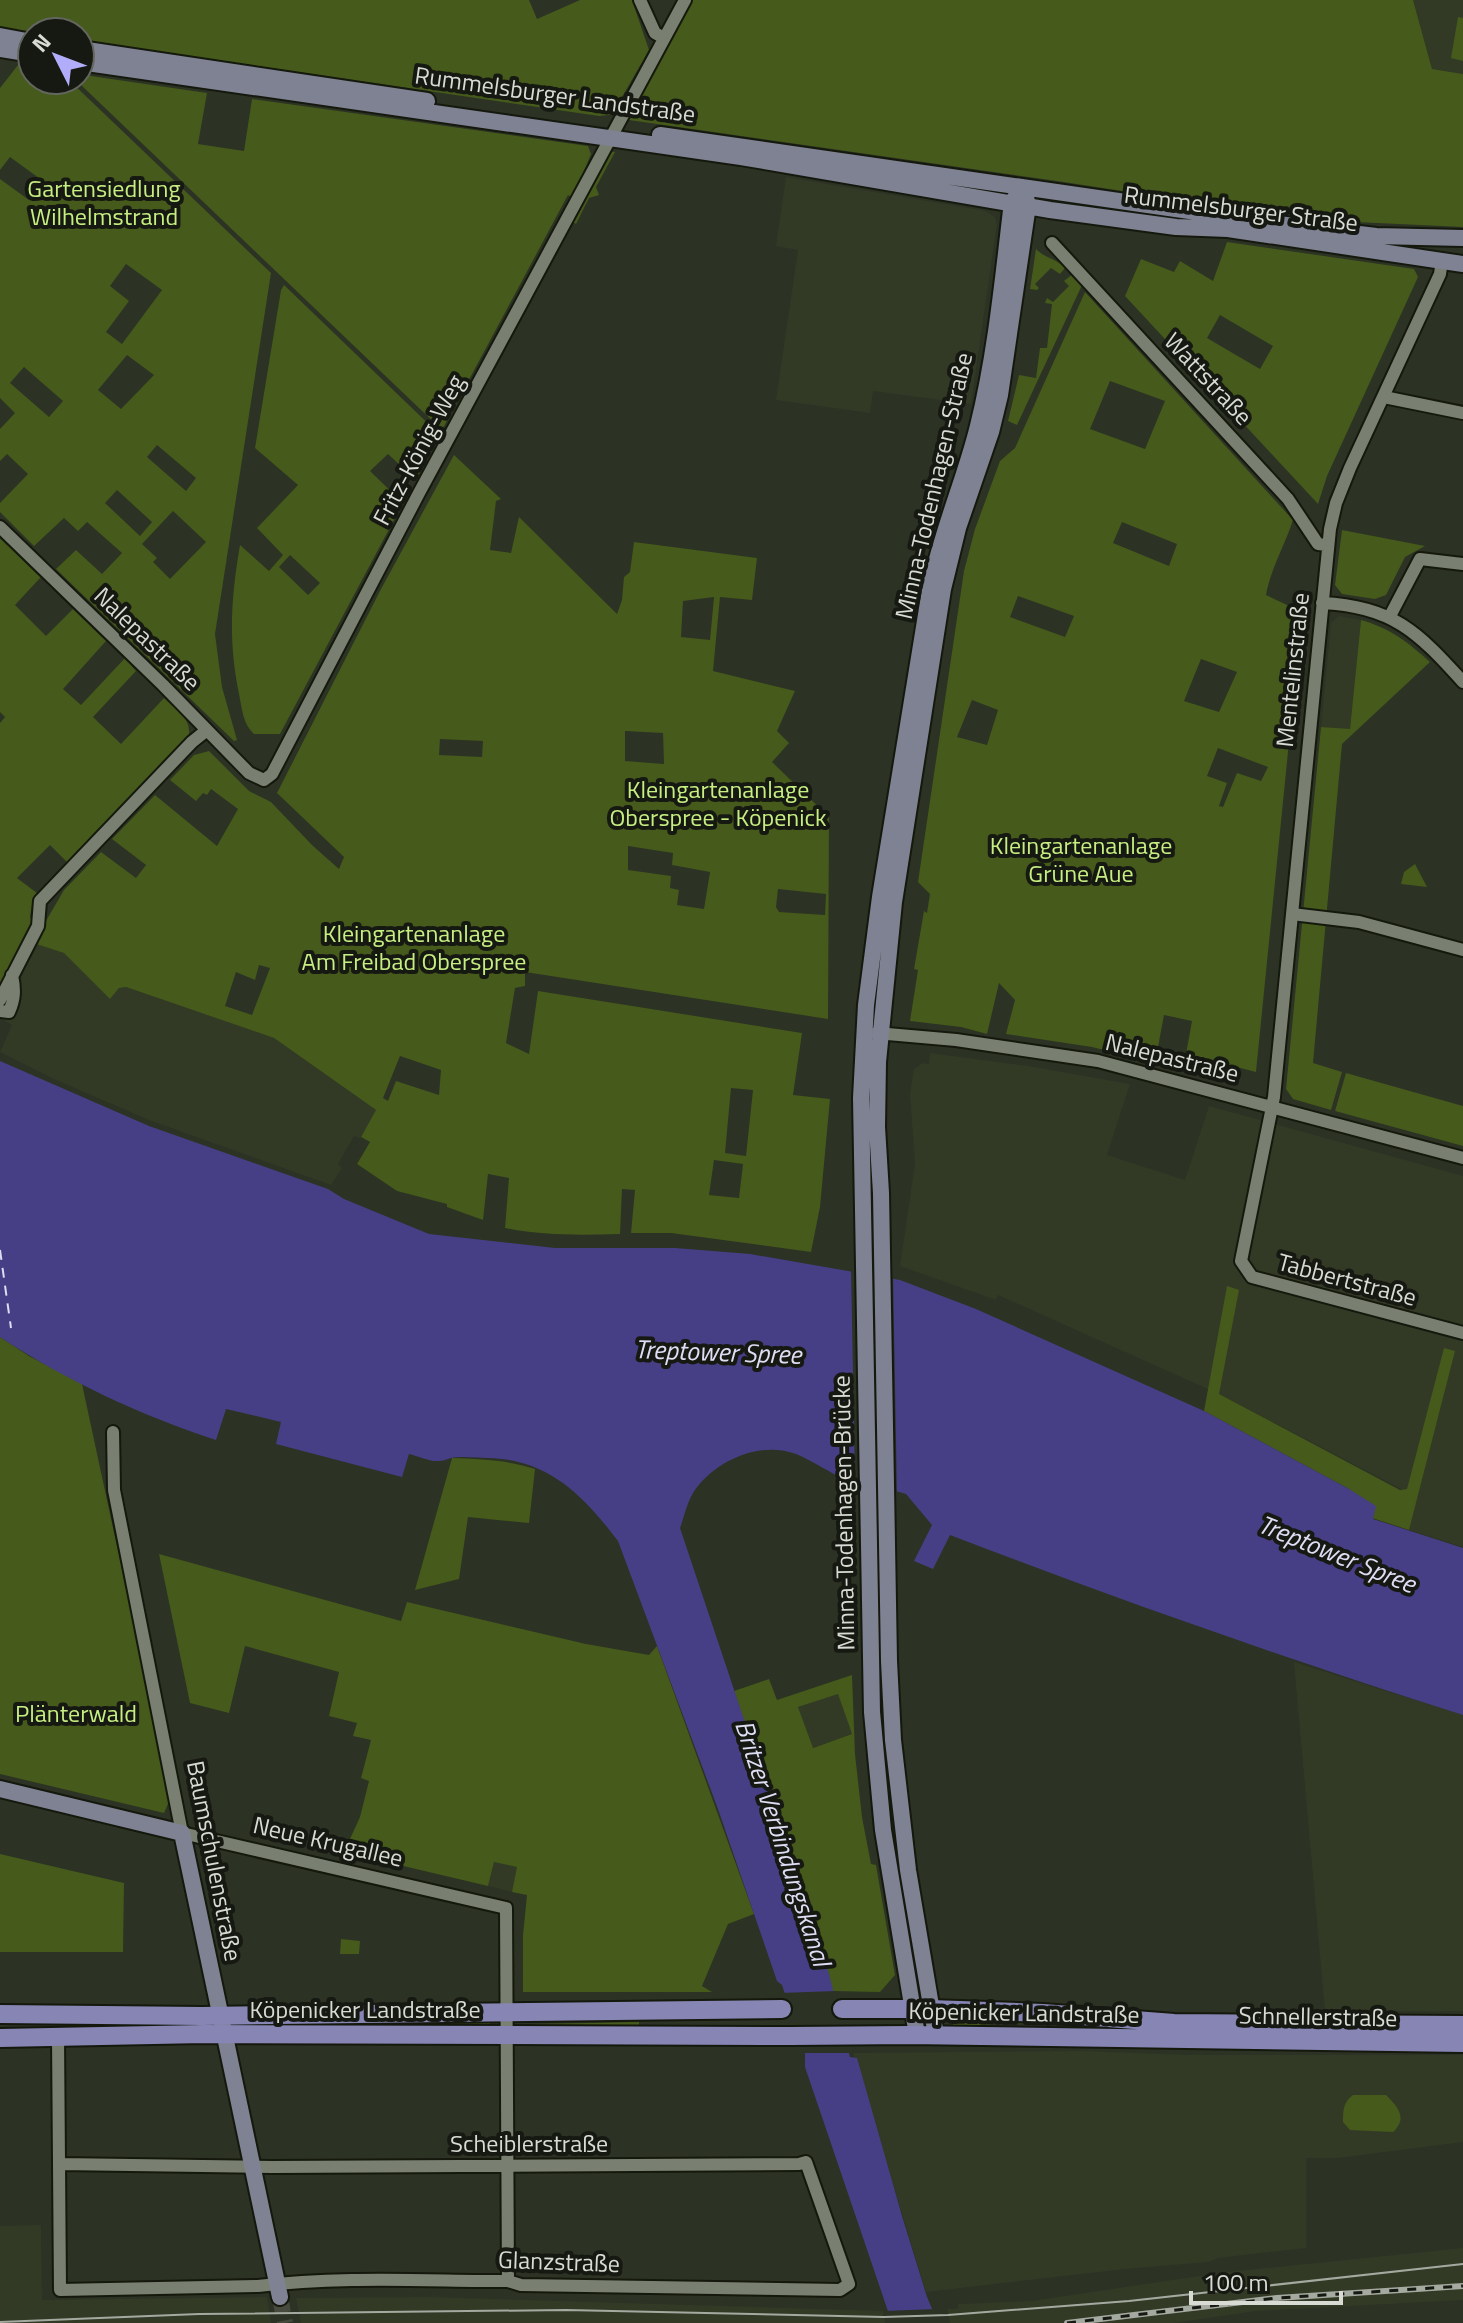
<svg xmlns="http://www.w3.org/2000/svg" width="1463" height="2323" viewBox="0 0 1463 2323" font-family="'Titillium Web',sans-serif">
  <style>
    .built { fill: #323a26 }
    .green { fill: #455a1b; fill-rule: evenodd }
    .water { fill: #473f85 }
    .pier { fill: #2c3224 }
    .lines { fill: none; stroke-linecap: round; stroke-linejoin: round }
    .ferry { stroke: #ddddf3; stroke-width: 2; stroke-dasharray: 10 8; stroke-linecap: butt }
    .secondary-tunnel { stroke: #464b3e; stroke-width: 16; stroke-dasharray: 16 8; stroke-linecap: butt }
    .street-casing { stroke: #15190d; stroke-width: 16 }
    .secondary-casing { stroke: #15190d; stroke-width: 20 }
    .primary-casing { stroke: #15190d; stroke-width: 22 }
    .street { stroke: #798071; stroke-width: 12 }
    .secondary { stroke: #7f8293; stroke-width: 16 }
    .primary { stroke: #8685b4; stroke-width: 18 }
    .tram { stroke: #a5aaa0; stroke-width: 2 }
    .rail-casing { stroke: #a5aaa0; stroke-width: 6 }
    .rail { stroke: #161812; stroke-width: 3; stroke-dasharray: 9; stroke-linecap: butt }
    .labels { text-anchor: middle; stroke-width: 8; stroke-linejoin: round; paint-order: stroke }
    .street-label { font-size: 24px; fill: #d7dbd3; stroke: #161812 }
    .park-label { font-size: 24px; fill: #c6ee80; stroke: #161812 }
    .water-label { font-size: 26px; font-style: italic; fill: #ddddf3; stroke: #161812 }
  </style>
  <rect width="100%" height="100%" fill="#2c3224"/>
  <path class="built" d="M1413 0H1463V74L1432 69Z
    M786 177 986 211 995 217 997 224 971 404 873 391 870 413 776 400 798 250 776 246Z
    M1339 616 1361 620 1350 730 1321 727 1331 623Z
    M33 943 64 953 110 999 119 988 126 987 274 1038 377 1111 360 1138 354 1136 338 1164 342 1168 331 1185 149 1120 54 1079 0 1052 12 1025 0 1018V1014Z
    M930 1053 1028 1066 1130 1084 1107 1155 1185 1180 1209 1106 1463 1176V1547L1409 1530 1403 1490 1219 1394 998 1295 996 1300 900 1266 915 1164 910 1094 914 1069 923 1063 929 1064Z
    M1294 1662 1463 1715V2011H1325Z
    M838 1693 852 1734 812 1748 798 1707Z
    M494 1862 518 1867 512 1892 488 1886Z
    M1085 2051 1187 2055H1463V2142L1338 2158H1306V2248L1218 2258 1209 2262 1125 2269 926 2292 853 2053Z
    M41 2225 42 2300 267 2297 271 2323H0V2226Z
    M1463 2248V2300L1256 2311 1174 2323H950L947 2309H958V2304L1032 2301 1219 2273Z
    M430 2297 883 2311 885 2323H301L296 2298Z"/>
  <path class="green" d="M0 0H529L537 19 580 0H632L649 50 618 104 609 115 599 116 80 40V32L32 33 0 29Z
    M689 0H1413L1432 69 1463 74V227L1312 220 1057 181 629 120 628 115Z
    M1458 17 1463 18V61L1451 58Z
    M18 65 32 69V80H69L271 273 215 634 222 687 237 740 234 741 56 569 76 550 102 574 122 553 87 522 78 531 64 518 34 546 0 512V503L28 474 7 454 0 461V429L15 413 0 398V179L29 200 43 181 10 157 0 170V88ZM126 264 162 290 122 344 106 332 129 301 110 286ZM127 355 154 375 121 409 98 390ZM24 367 63 401 49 417 10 383ZM157 445 196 478 186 491 147 457ZM117 490 152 522 140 536 105 503ZM173 511 206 542 170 579 153 562 157 558 142 544Z
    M84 75 207 93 198 144 244 151 252 99 588 146 591 154 573 198 568 195 442 430 81 85Z
    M609 151 615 152 596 187 599 195 589 198 576 224 572 221Z
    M1227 242 1414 269 1418 277 1327 476 1318 504 1125 296 1141 259 1174 272 1180 261 1213 281ZM1220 315 1273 346 1260 369 1207 338Z
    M1036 249C1046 259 1056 258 1065 268L1060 274 1051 268 1035 284 1039 288 1037 290 1030 289Z
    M1074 273 1083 283 1017 425 1008 421 1019 375 1036 378 1040 348H1047L1052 304 1045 303 1047 298 1053 302 1069 286 1064 281Z
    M284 285 439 434 416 480 388 454 370 471 403 503 280 734H254C243 724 242 709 239 694 228 641 231 598 240 545L269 571 283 555 257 528 298 485 255 448 281 290ZM290 555 320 583 308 595 279 567Z
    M1085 292 1293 520C1285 545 1271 568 1266 595L1302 612 1256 1072 1186 1054 1192 1021 1164 1015 1155 1063 1092 1047 1006 1034 1015 1000 999 983 987 1034 961 1027 910 1021 918 970 914 969 924 911 927 913 930 894 918 882 964 571 975 529 1000 461 1015 448ZM1110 381 1165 401 1145 449 1090 429ZM1122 522 1177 544 1169 566 1113 543ZM1018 596 1074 616 1065 637 1010 617ZM1201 659 1237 672 1219 712 1184 701ZM972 700 998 710 987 745 957 737ZM1218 748 1268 767 1261 781 1237 773 1223 807 1219 806 1227 783 1207 776Z
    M454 455 501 499 496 501 490 550 511 553 519 517 617 614 622 600 624 577 630 572 634 542 757 558 752 600 720 597 713 671 795 691 777 731 789 743 772 762 829 817 828 1019 525 972V986L515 988 506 1043 529 1054 538 991 802 1033 793 1095 830 1099 820 1207 811 1252 671 1233H631L635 1190 622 1189 620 1234C581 1235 543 1236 505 1228L509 1178 488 1174 483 1220 447 1207V1204L397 1191 357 1164 370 1142 361 1137 376 1110 274 1038 126 987 119 988 110 999 64 953 33 943 64 890 101 852 136 878 146 865 112 839 155 795 217 846 238 809 211 789 207 795 203 793 196 801 170 780 194 755 209 751 249 791 271 802 312 845 339 869 344 857 277 793 381 589ZM714 597 710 640 681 637 683 601ZM625 731 663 733 664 764 625 761ZM440 739 483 741 482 757 439 755ZM628 846 673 853 672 865 710 872 704 909 677 905 679 890 670 888 671 876 628 870ZM778 889 826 894 825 915 779 912 776 907ZM259 965 270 968 252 1015 225 1006 236 972 255 980ZM400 1056 441 1070 439 1095 396 1081 388 1101 383 1098ZM731 1088 753 1090 746 1156 725 1153ZM714 1160 743 1164 739 1198 709 1195Z
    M1342 530 1425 546 1405 557 1386 595 1375 599 1342 594 1335 585Z
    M0 537 41 577 15 605 46 636 73 609 106 641 63 689 81 705 125 658 136 671 93 717 121 744 164 698C175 709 191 718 189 734L67 862 50 845 17 878 37 893 33 899 30 917 33 920 0 993V723L5 717 0 712Z
    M1361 620C1390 628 1408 642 1430 662L1342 744 1313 1063 1342 1072 1331 1110 1293 1099 1286 1089 1321 727 1350 729Z
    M1415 864 1427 887 1401 884 1404 872Z
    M1346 1073 1463 1106V1146L1335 1111Z
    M1227 1286 1239 1290 1219 1394 1400 1490 1407 1489 1444 1348 1455 1351 1409 1530 1372 1518 1349 1489 1204 1411Z
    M0 1337 29 1356 82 1384 171 1797 164 1813 0 1774Z
    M452 1458C482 1459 507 1460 535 1469L529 1523 468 1517 459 1579 415 1590Z
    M159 1554 401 1621 407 1602 586 1644 649 1655 657 1646 754 1914 728 1924 702 1986 712 1992H523V1935L527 1895 512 1892 517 1867 494 1862 488 1886 344 1852 360 1817 369 1781 361 1778 371 1740 353 1736 357 1723 329 1716 339 1672 245 1646 229 1713 190 1703Z
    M852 1675 855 1754 862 1817 871 1864 876 1865 895 1975 880 1992 832 1991 734 1691 769 1679 777 1700ZM838 1694 852 1734 813 1748 798 1707Z
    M898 1834 922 1987H917L893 1835Z
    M0 1854 124 1883 123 1952H0Z
    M341 1939 360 1941 359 1954H340Z
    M953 2016 1069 2024 1003 2023 953 2028Z
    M406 2020 490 2021V2025L248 2028 246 2024 378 2023Z
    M639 2022V2027H535V2024Z
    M1353 2095H1386C1398 2107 1408 2118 1393 2132L1350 2130 1343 2122C1343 2111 1343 2102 1353 2095Z"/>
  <path class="water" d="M0 1061 149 1126 328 1189 344 1199 429 1234 555 1248H675L750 1254 900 1280 976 1309 1204 1411 1349 1489 1376 1506 1373 1519 1463 1548V1715C1290 1660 1119 1600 950 1535L933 1569 914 1561 932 1525 906 1494 848 1477 845 1480C829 1472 813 1461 796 1454 759 1440 713 1462 693 1493 687 1503 684 1517 680 1528L829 1974 850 2057 857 2058 902 2216 927 2297 938 2323H892L805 2067V2054L782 1985 777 1981 718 1809 618 1541C584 1496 548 1459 488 1458 476 1458 462 1456 451 1458 447 1459 443 1461 439 1461 430 1462 418 1456 409 1454L402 1477 276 1444 281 1422 226 1409 216 1440C140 1415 67 1381 0 1337Z"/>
  <path class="pier" d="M851 1268 869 1271 873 1489 855 1483Z
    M877 1272 893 1275 897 1496 881 1491Z
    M836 1991 853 2053H800L780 1993Z
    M937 2309 942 2323H888L884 2311Z"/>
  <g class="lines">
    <path class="ferry" d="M0 1250 11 1328"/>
    <path class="secondary-tunnel" d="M280 2297 285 2323"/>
    <g class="street-casing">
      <path id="street" d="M640 0 655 33 664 38
        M1052 243 1288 499 1318 544 1327 545
        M1442 260 1440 274 1350 468 1336 503 1330 529 1274 1097 1241 1261 1252 1277 1463 1333
        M1384 397 1463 413
        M0 527 163 685 249 773 264 780 272 774 419 493 685 0
        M1322 603C1392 606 1418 632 1463 682
        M1390 616 1420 559 1463 564
        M1292 914 1359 922 1463 950
        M0 1000 38 926 40 901 192 742 207 730
        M0 1011 9 1012C15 999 15 989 12 975
        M876 1033 956 1040 1098 1061 1463 1158
        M113 1432 114 1490 182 1833 506 1908 508 2281
        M58 2036 60 2290 258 2286C341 2276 425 2281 508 2281L521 2285 840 2290 849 2284 806 2162 799 2164 272 2167 59 2164"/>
    </g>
    <g class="secondary-casing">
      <path id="secondary" d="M0 36 32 42
        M0 49 32 54
        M80 49 427 101
        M80 62 741 157 1050 210 1176 227 1228 229 1463 264
        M660 135 1293 226 1376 236 1463 238
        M0 1789 182 1833 280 2297
        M917 2035 883 1830 872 1712 861 1098 866 1005 880 897 931 584C942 530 965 479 978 426 996 353 1003 277 1012 202L1023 187
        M936 2035 908 1870 893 1740 889 1661 881 1193 877 1127 878 1062 894 902 943 589 958 528 991 432 1000 395 1028 205 1023 187"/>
    </g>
    <g class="primary-casing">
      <path id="primary" d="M842 2009H930L1043 2013 1174 2023 1463 2025
        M0 2014 202 2016 782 2009
        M0 2038 204 2034 791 2036 909 2035 1463 2043"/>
    </g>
    <use href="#street" class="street"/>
    <use href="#secondary" class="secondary"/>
    <use href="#primary" class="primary"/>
    <path class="tram" d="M0 2322 199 2314 566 2310 884 2317 948 2315 1129 2301 1463 2264"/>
    <g class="rail-casing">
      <path id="rail" d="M1067 2323 1277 2298 1463 2286"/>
    </g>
    <use href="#rail" class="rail"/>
  </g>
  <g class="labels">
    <g class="street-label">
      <text transform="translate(555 95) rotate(8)" y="8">Rummelsburger Landstraße</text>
      <text transform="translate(1241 209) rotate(7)" y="8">Rummelsburger Straße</text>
      <text transform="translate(1208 379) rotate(47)" y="8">Wattstraße</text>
      <text transform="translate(419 450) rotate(-62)" y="8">Fritz-König-Weg</text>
      <text transform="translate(934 486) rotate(-77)" y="8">Minna-Todenhagen-Straße</text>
      <text transform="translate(147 639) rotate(44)" y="8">Nalepastraße</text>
      <text transform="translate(1293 670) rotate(-84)" y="8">Mentelinstraße</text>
      <text transform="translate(1172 1058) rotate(14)" y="8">Nalepastraße</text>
      <text transform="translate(1347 1280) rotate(15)" y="8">Tabbertstraße</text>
      <text transform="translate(844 1513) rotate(-91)" y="8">Minna-Todenhagen-Brücke</text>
      <text transform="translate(328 1842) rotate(13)" y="8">Neue Krugallee</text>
      <text transform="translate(214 1861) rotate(79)" y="8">Baumschulenstraße</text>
      <text x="365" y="2018">Köpenicker Landstraße</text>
      <text transform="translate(1024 2013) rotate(1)" y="8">Köpenicker Landstraße</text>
      <text transform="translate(1318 2017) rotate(1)" y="8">Schnellerstraße</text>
      <text x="529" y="2152">Scheiblerstraße</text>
      <text transform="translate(559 2262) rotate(2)" y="8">Glanzstraße</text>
    </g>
    <g class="park-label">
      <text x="104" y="197">Gartensiedlung<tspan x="104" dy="28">Wilhelmstrand</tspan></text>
      <text x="718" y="798">Kleingartenanlage<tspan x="718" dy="28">Oberspree - Köpenick</tspan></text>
      <text x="1081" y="854">Kleingartenanlage<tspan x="1081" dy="28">Grüne Aue</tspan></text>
      <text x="414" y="942">Kleingartenanlage<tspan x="414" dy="28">Am Freibad Oberspree</tspan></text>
      <text x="76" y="1722">Plänterwald</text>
    </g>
    <g class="water-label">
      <text transform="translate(718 1352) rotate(2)" y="9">Treptower Spree</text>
      <text transform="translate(1337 1554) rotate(22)" y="9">Treptower Spree</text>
      <text transform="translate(783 1843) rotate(72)" y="9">Britzer Verbindungskanal</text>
    </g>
  </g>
  <g transform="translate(56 56) rotate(312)"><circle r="38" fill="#161812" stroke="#63665f" stroke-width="2"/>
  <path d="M0-6L14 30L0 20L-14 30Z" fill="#b1adfa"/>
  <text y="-12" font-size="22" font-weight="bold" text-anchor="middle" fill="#d7dbd3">N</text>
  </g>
  <path d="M1191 2291v12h150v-12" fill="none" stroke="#d7dbd3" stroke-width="4"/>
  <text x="1203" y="2291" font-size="24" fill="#d7dbd3" stroke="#161812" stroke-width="6" paint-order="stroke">100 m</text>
</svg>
